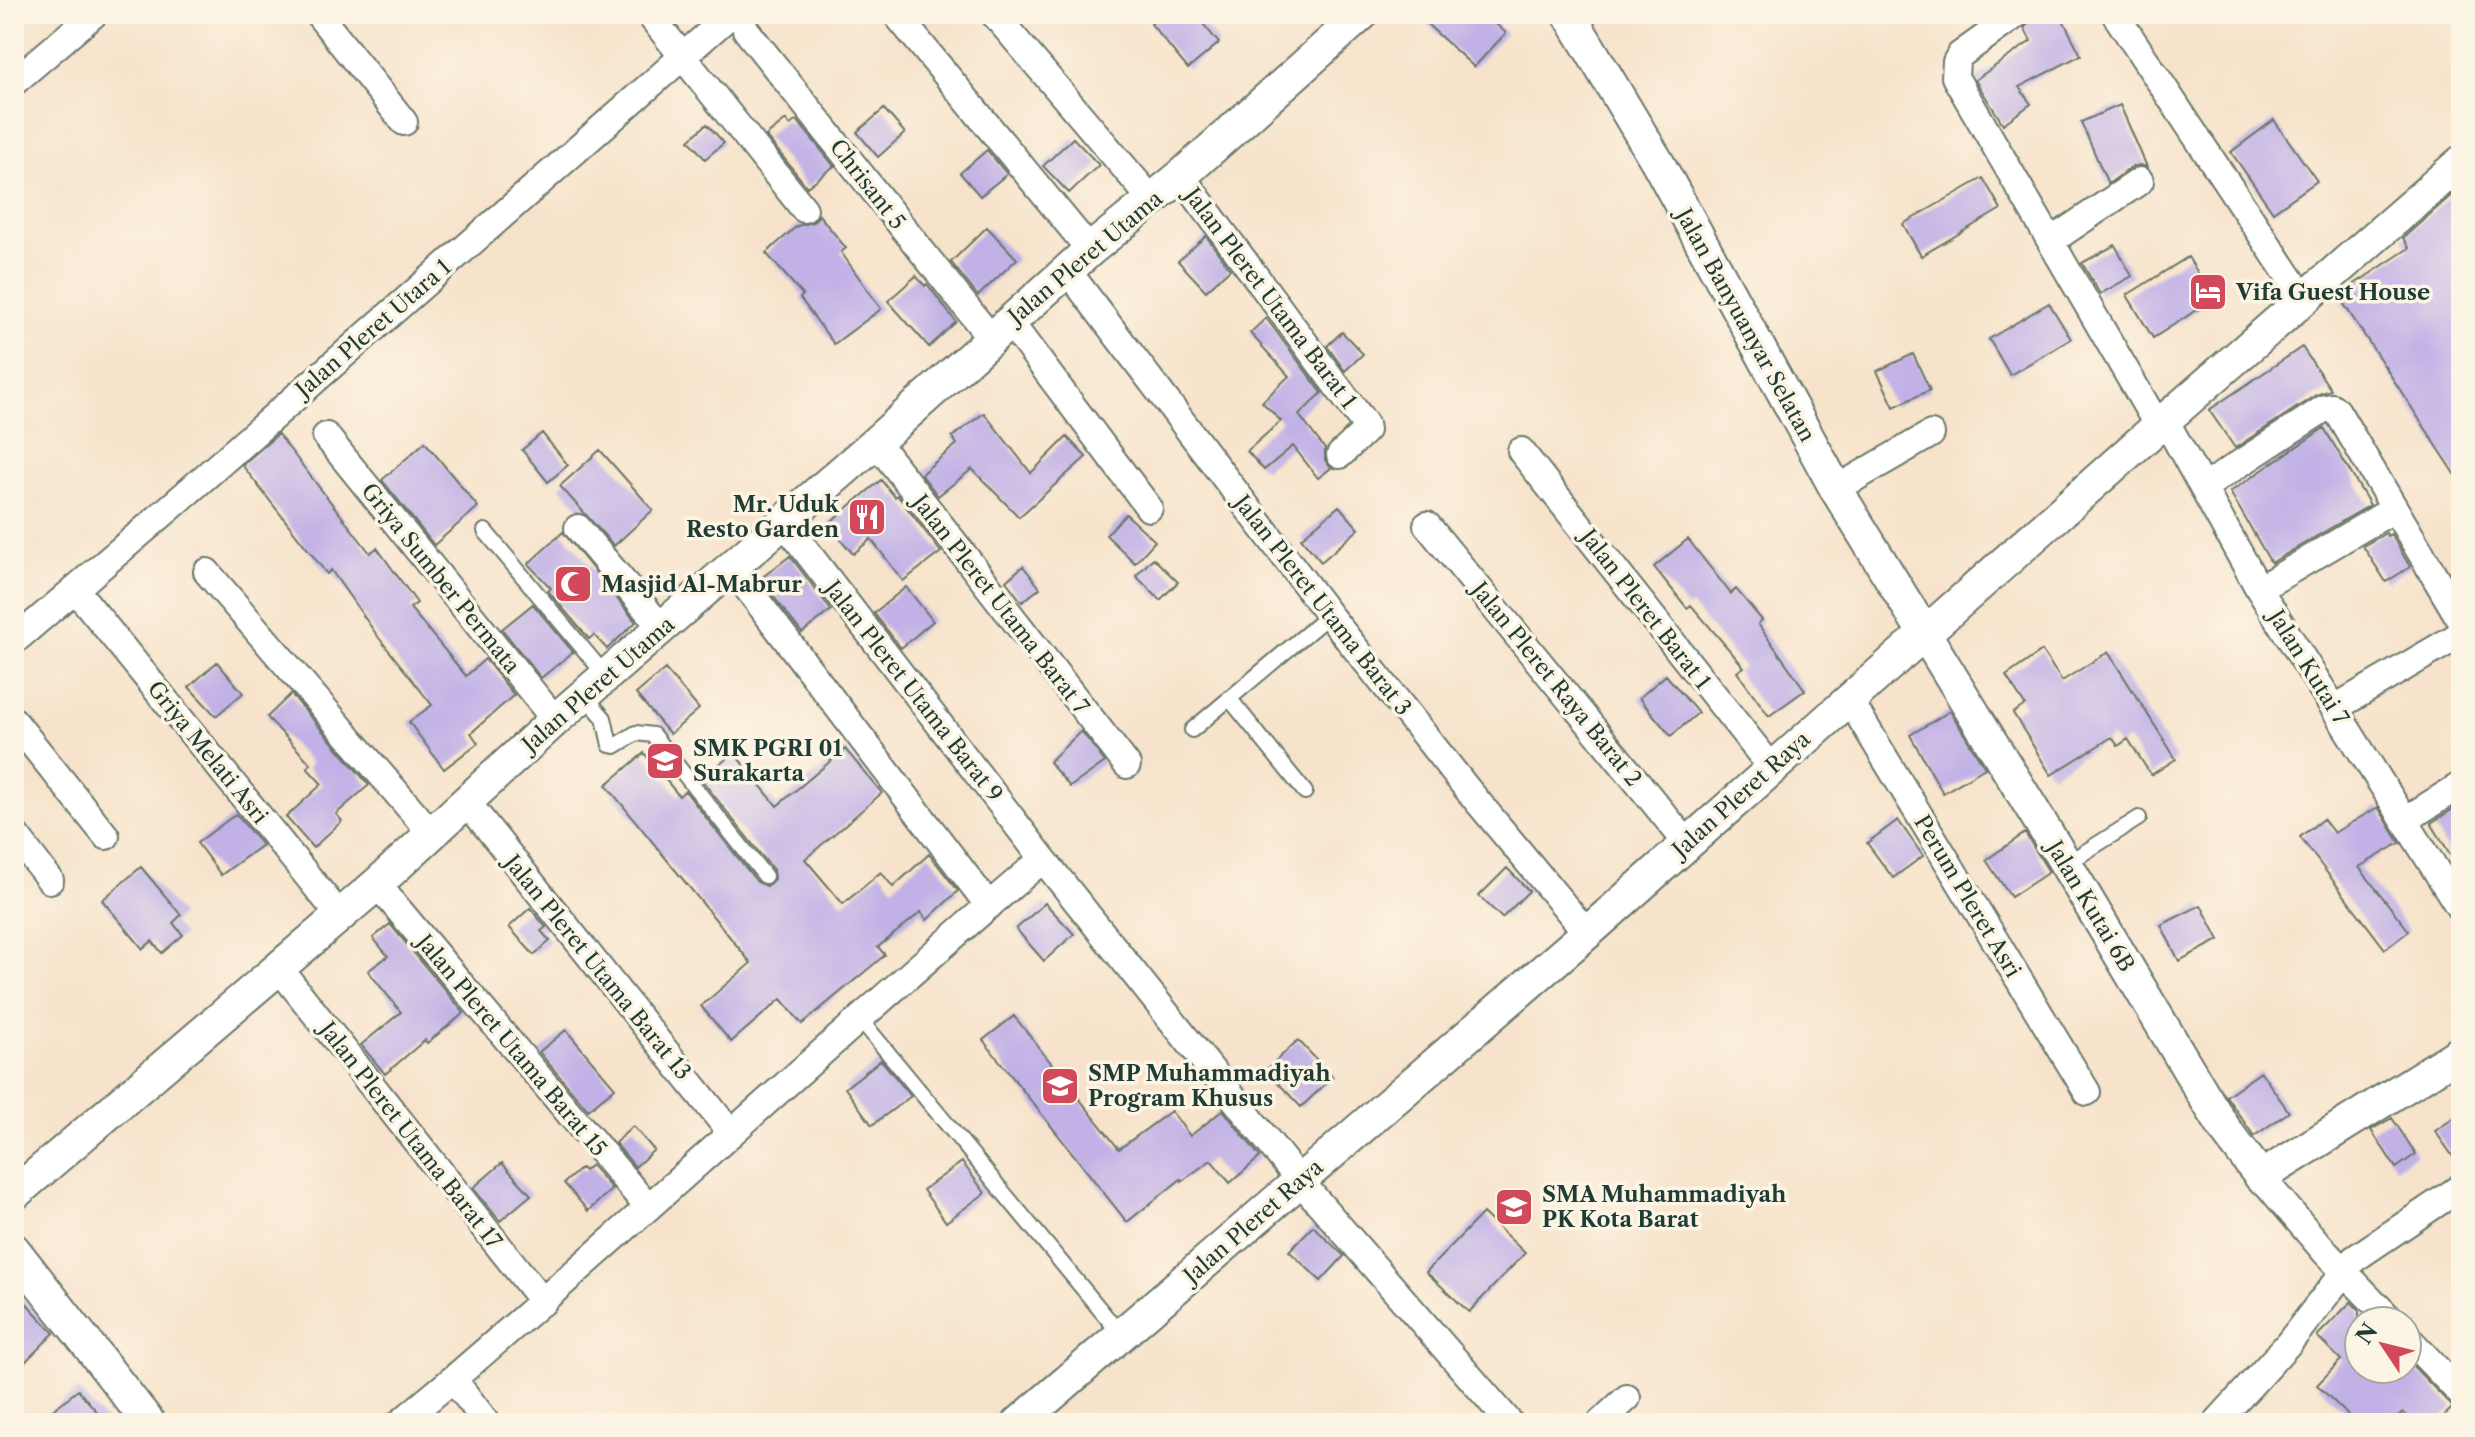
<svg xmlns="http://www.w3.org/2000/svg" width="2475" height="1437" viewBox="0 0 2475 1437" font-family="'Libre Caslon Text',serif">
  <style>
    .building { fill: #c1b1e6 }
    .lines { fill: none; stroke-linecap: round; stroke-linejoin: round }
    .service-casing { stroke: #6b7769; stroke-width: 18 }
    .minor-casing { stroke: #6b7769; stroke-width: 30 }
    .tertiary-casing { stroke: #6b7769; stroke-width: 36 }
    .service { stroke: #fff; stroke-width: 14 }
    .minor { stroke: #fff; stroke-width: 26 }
    .tertiary { stroke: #fff; stroke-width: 32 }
    .labels { text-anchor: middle; stroke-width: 7; stroke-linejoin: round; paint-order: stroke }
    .street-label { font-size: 22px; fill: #1f3d34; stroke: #fcf5e5 }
    .poi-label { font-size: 22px; font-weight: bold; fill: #1f3d34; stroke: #fcf5e5; text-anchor: start }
  </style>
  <rect width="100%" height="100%" fill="#fcf5e5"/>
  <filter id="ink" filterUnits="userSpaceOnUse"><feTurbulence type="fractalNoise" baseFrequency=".0125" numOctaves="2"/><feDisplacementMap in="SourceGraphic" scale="16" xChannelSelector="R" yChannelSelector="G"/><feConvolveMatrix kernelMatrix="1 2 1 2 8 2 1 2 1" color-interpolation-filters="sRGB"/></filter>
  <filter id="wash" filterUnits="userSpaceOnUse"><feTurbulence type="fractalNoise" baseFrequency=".006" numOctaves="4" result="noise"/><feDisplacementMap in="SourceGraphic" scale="32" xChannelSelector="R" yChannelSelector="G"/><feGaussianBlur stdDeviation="1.8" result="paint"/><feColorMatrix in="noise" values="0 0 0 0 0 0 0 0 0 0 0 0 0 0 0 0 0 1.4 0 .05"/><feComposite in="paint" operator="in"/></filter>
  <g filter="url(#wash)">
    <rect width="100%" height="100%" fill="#f7e3cb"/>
    <g id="blocks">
      <path class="building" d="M1163 14H1195L1219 43 1188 69 1151 24Z
        M1416 14H1485L1506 33 1474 67Z
        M2033 14H2060L2081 55 2019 87 2031 104 2003 124 1975 80 2031 41 2024 28 2031 21Z
        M2120 105 2147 167 2140 165 2132 167 2108 184 2081 122Z
        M884 109 905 133 878 157 857 132Z
        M786 120 790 125 797 120 834 166 807 187 766 136Z
        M2274 120 2317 181 2273 212 2231 152Z
        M707 124 724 143 705 159 689 140Z
        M1073 138 1099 165 1069 193 1043 166Z
        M987 150 1007 174 980 196 960 173Z
        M1983 178 2001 209 1921 256 1903 224Z
        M2455 192 2461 201V483L2338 295 2409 248 2403 238Z
        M819 215 846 248 841 252 881 309 834 344 800 298 803 295 766 253 797 226 813 222Z
        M987 227 1017 259 978 296 951 262Z
        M1206 236 1230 269 1206 291 1178 261Z
        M2115 245 2132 276 2100 294 2082 263Z
        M2188 257 2214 299 2153 338 2127 295Z
        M916 276 925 286 927 284 956 322 929 347 888 301Z
        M2049 303 2071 339 2010 375 1989 339Z
        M1266 318 1322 393 1299 415 1325 449V460L1331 468 1318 478 1293 446 1264 470 1247 451 1281 421 1262 402 1289 376 1250 333Z
        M1342 332 1363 354 1345 371 1327 346Z
        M2302 347 2331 390 2316 395 2235 448 2209 410Z
        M1913 354 1930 390 1894 407 1877 371Z
        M984 413 1031 473 1067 437 1086 457 1019 517 972 469 938 496 921 474 957 444 952 437Z
        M2324 428 2370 505 2271 563 2230 492Z
        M542 433 568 465 548 482 522 450Z
        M278 434 370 553 377 548 417 603 410 608 466 676 485 659 514 695 471 733 478 743 444 769 409 722 432 705 379 638 331 570 327 574 242 465Z
        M425 442 478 507 434 545 382 480Z
        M600 450 653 510 614 546 560 486Z
        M881 480 895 497 897 495 941 552 903 581 871 539 853 554 828 524Z
        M1339 506 1359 529 1321 562 1301 538Z
        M1126 514 1155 541 1135 563 1106 535Z
        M563 532 636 622 607 649 594 635 589 639 548 591 551 588 528 564Z
        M2386 533 2387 536 2391 534 2410 567 2386 582 2363 546Z
        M1688 539 1731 594 1736 589 1762 620 1758 624 1805 690 1769 716 1737 672 1744 667 1691 605 1687 608 1654 567Z
        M790 556 831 610 802 633 760 579Z
        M1153 558 1178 582 1160 600 1136 576Z
        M1023 566 1040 588 1022 602 1006 581Z
        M906 587 933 621 901 648 874 613Z
        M533 604 573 652 541 678 502 629Z
        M2042 651 2062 681 2108 652 2176 759 2151 775 2128 739 2118 746 2112 737 2051 775 2013 713 2025 705 2006 676Z
        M217 662 243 693 216 716 189 687Z
        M665 669 699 709 670 734 636 694Z
        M1666 675 1698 713 1671 736 1639 698Z
        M291 694 369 785 336 814 342 821 313 848 286 817 322 784 307 768 311 764 267 717Z
        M1950 711 1985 768 1943 793 1910 735Z
        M1081 731 1105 762 1070 787 1049 762Z
        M845 749 882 793 805 859 843 904 881 872 893 887 929 854 958 891 927 920 921 912 878 947 885 955 802 1024 781 999 731 1042 701 1006 751 963 606 785 644 753 679 796 685 791 757 882 767 886 774 879 773 870 701 779 734 753 777 806Z
        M2461 804V872L2431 823Z
        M2378 807 2400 843 2359 867 2409 931 2385 949 2300 837 2323 819 2334 833Z
        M236 814 262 845 221 875 197 843Z
        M1898 820 1923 856 1893 878 1867 843Z
        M2025 833 2049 872 2011 897 1986 860Z
        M141 867 181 915 173 923 183 935 162 953 152 941 143 949 102 900Z
        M1507 868 1529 891 1502 918 1479 896Z
        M1045 903 1074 934 1044 961 1016 929Z
        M2201 905 2219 940 2179 961 2161 925Z
        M530 908 546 927 541 931 550 941 534 955 509 927Z
        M390 924 464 1013 427 1043 425 1040 385 1074 361 1045 401 1012 368 971 388 956 373 938Z
        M1014 1016 1119 1149 1171 1111 1190 1136 1223 1110 1260 1157 1230 1183 1211 1160 1182 1181 1181 1179 1127 1222 983 1040Z
        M566 1030 615 1088 588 1110 539 1052Z
        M1298 1040 1333 1077 1301 1107 1266 1070Z
        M881 1060 911 1096 872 1125 845 1088Z
        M2261 1072 2289 1112 2254 1136 2226 1096Z
        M2461 1113V1168L2435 1131Z
        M2392 1118 2416 1154 2396 1168 2371 1130Z
        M633 1126 654 1150 635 1167 615 1143Z
        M962 1162 985 1193 946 1222 923 1190Z
        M502 1163 531 1195 500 1221 473 1188Z
        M591 1165 612 1189 588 1211 564 1183 581 1168 584 1171Z
        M1483 1213 1525 1253 1469 1312 1426 1272Z
        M1313 1226 1344 1256 1321 1281 1289 1251Z
        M14 1290 54 1333 14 1373Z
        M2351 1302 2359 1310V1369H2407V1360L2453 1407 2437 1423H2413L2403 1412 2392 1423H2356L2317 1385 2341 1360 2317 1336Z
        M78 1390 107 1423H36Z"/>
    </g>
  </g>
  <g filter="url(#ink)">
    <use href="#blocks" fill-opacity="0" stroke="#6b7769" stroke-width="2"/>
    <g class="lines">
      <g class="service-casing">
        <path id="service" d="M485 531 606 676
          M584 695 604 718 610 745 615 746 636 733 653 735 765 876
          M1229 698 1305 792
          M1192 730 1329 615
          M2066 864 2139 818
          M860 1019 1122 1336"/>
      </g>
      <g class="minor-casing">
        <path id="minor" d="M318 14 404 122
          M649 14 804 209
          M896 14 1090 250
          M994 14 1152 200
          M2017 14 1960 55 1956 62 1955 77 2158 426
          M2115 14 2304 299
          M746 30 990 337
          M14 82 94 14
          M1181 176 1365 424 1366 430 1340 455
          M2051 241 2140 181
          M1067 270 1329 615 1468 790 1587 933
          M1009 321 1149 508
          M2165 420 2259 589 2461 910
          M326 436 555 720
          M876 442 1127 765
          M1521 451 1771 767
          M2204 487 2325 408 2332 407 2337 411 2461 621
          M1836 489 1931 434
          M784 522 1043 859 1299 1180 1510 1423
          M1427 525 1687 843
          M578 528 661 627
          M732 568 989 906
          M207 572 432 834
          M75 589 340 916
          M2259 589 2394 509
          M14 641 172 506 731 14
          M1849 699 2087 1092
          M2335 708 2461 634
          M14 721 106 836
          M467 802 730 1132
          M2405 820 2461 785
          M14 833 50 880
          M377 884 647 1206
          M279 968 543 1302
          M2261 1177 2326 1253 2392 1321
          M2407 1337 2461 1394
          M400 1423 453 1379
          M487 1423 453 1379C652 1208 843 1029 1043 859
          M1600 1423 1627 1398
          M2216 1423 2288 1344 2354 1259 2461 1187"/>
      </g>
      <g class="tertiary-casing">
        <path id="tertiary" d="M1569 14 1658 163 1836 489 2066 864 2203 1094 2226 1131 2261 1177 2461 1052
          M14 1194 377 884 555 720 876 442 1090 250 1181 176 1362 14
          M14 1250 149 1423
          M1019 1423 1587 933 2165 420 2461 162"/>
      </g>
      <use href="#service" class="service"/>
      <use href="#minor" class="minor"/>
      <use href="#tertiary" class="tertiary"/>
    </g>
  </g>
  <defs>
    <g id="hotel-square" transform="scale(2)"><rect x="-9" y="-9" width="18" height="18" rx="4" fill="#d1495b" stroke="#fcf5e5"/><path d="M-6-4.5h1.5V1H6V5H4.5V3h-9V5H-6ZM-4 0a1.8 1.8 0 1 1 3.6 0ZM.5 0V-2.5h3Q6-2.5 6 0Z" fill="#fff"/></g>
    <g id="restaurant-square" transform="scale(2)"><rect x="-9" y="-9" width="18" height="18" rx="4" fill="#d1495b" stroke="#fcf5e5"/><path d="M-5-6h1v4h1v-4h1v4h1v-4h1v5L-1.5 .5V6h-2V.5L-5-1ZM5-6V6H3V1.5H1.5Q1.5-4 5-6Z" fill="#fff"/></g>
    <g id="mosque-square" transform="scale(2)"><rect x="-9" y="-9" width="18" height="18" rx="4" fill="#d1495b" stroke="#fcf5e5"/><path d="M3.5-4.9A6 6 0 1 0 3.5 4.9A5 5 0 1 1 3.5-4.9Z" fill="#fff"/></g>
    <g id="school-square" transform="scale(2)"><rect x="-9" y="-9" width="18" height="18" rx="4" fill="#d1495b" stroke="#fcf5e5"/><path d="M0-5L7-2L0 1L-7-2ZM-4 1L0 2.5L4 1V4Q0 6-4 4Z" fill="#fff"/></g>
  </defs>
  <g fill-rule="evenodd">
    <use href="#hotel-square" x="2208" y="292"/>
    <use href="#restaurant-square" x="867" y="517"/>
    <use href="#mosque-square" x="573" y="584"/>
    <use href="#school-square" x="665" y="761"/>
    <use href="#school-square" x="1060" y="1086"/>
    <use href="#school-square" x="1514" y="1207"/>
  </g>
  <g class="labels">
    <g class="street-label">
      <text transform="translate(868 184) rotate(52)" y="8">Chrisant 5</text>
      <text transform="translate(1085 257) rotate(-40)" y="8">Jalan Pleret Utama</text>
      <text transform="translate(1271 298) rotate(53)" y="8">Jalan Pleret Utama Barat 1</text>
      <text transform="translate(1746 325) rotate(61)" y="8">Jalan Banyuanyar Selatan</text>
      <text transform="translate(373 328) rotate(-41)" y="8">Jalan Pleret Utara 1</text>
      <text transform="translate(441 578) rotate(51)" y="8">Griya Sumber Permata</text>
      <text transform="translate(1001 604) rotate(52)" y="8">Jalan Pleret Utama Barat 7</text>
      <text transform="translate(1323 605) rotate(52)" y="8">Jalan Pleret Utama Barat 3</text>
      <text transform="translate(1646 609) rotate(52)" y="8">Jalan Pleret Barat 1</text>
      <text transform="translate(2309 667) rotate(58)" y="8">Jalan Kutai 7</text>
      <text transform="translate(598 684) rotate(-41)" y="8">Jalan Pleret Utama</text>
      <text transform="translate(1557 684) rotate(51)" y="8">Jalan Pleret Raya Barat 2</text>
      <text transform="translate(914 691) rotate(52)" y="8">Jalan Pleret Utama Barat 9</text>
      <text transform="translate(208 752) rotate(51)" y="8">Griya Melati Asri</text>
      <text transform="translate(1741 794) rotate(-42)" y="8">Jalan Pleret Raya</text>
      <text transform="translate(1968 896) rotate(59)" y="8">Perum Pleret Asri</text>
      <text transform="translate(2091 906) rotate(59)" y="8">Jalan Kutai 6B</text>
      <text transform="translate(598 967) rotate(51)" y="8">Jalan Pleret Utama Barat 13</text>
      <text transform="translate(512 1045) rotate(50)" y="8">Jalan Pleret Utama Barat 15</text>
      <text transform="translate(411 1135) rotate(52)" y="8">Jalan Pleret Utama Barat 17</text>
      <text transform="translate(1253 1221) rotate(-41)" y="8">Jalan Pleret Raya</text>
    </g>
    <g class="poi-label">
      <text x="2236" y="300">Vifa Guest House</text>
      <text x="839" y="512" text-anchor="end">Mr. Uduk<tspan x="839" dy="25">Resto Garden</tspan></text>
      <text x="601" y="592">Masjid Al-Mabrur</text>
      <text x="693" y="756">SMK PGRI 01<tspan x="693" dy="25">Surakarta</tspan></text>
      <text x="1088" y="1081">SMP Muhammadiyah<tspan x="1088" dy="25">Program Khusus</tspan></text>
      <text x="1542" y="1202">SMA Muhammadiyah<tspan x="1542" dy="25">PK Kota Barat</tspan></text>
    </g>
  </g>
  <rect width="2475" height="1437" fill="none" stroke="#fcf5e5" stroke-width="48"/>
  <g transform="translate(2383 1345) rotate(305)"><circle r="38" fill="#fcf5e5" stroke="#a4ab9e" stroke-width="2"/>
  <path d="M0-6L14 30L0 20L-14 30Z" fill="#d1495b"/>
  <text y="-12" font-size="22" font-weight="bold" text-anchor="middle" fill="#1f3d34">N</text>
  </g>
</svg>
